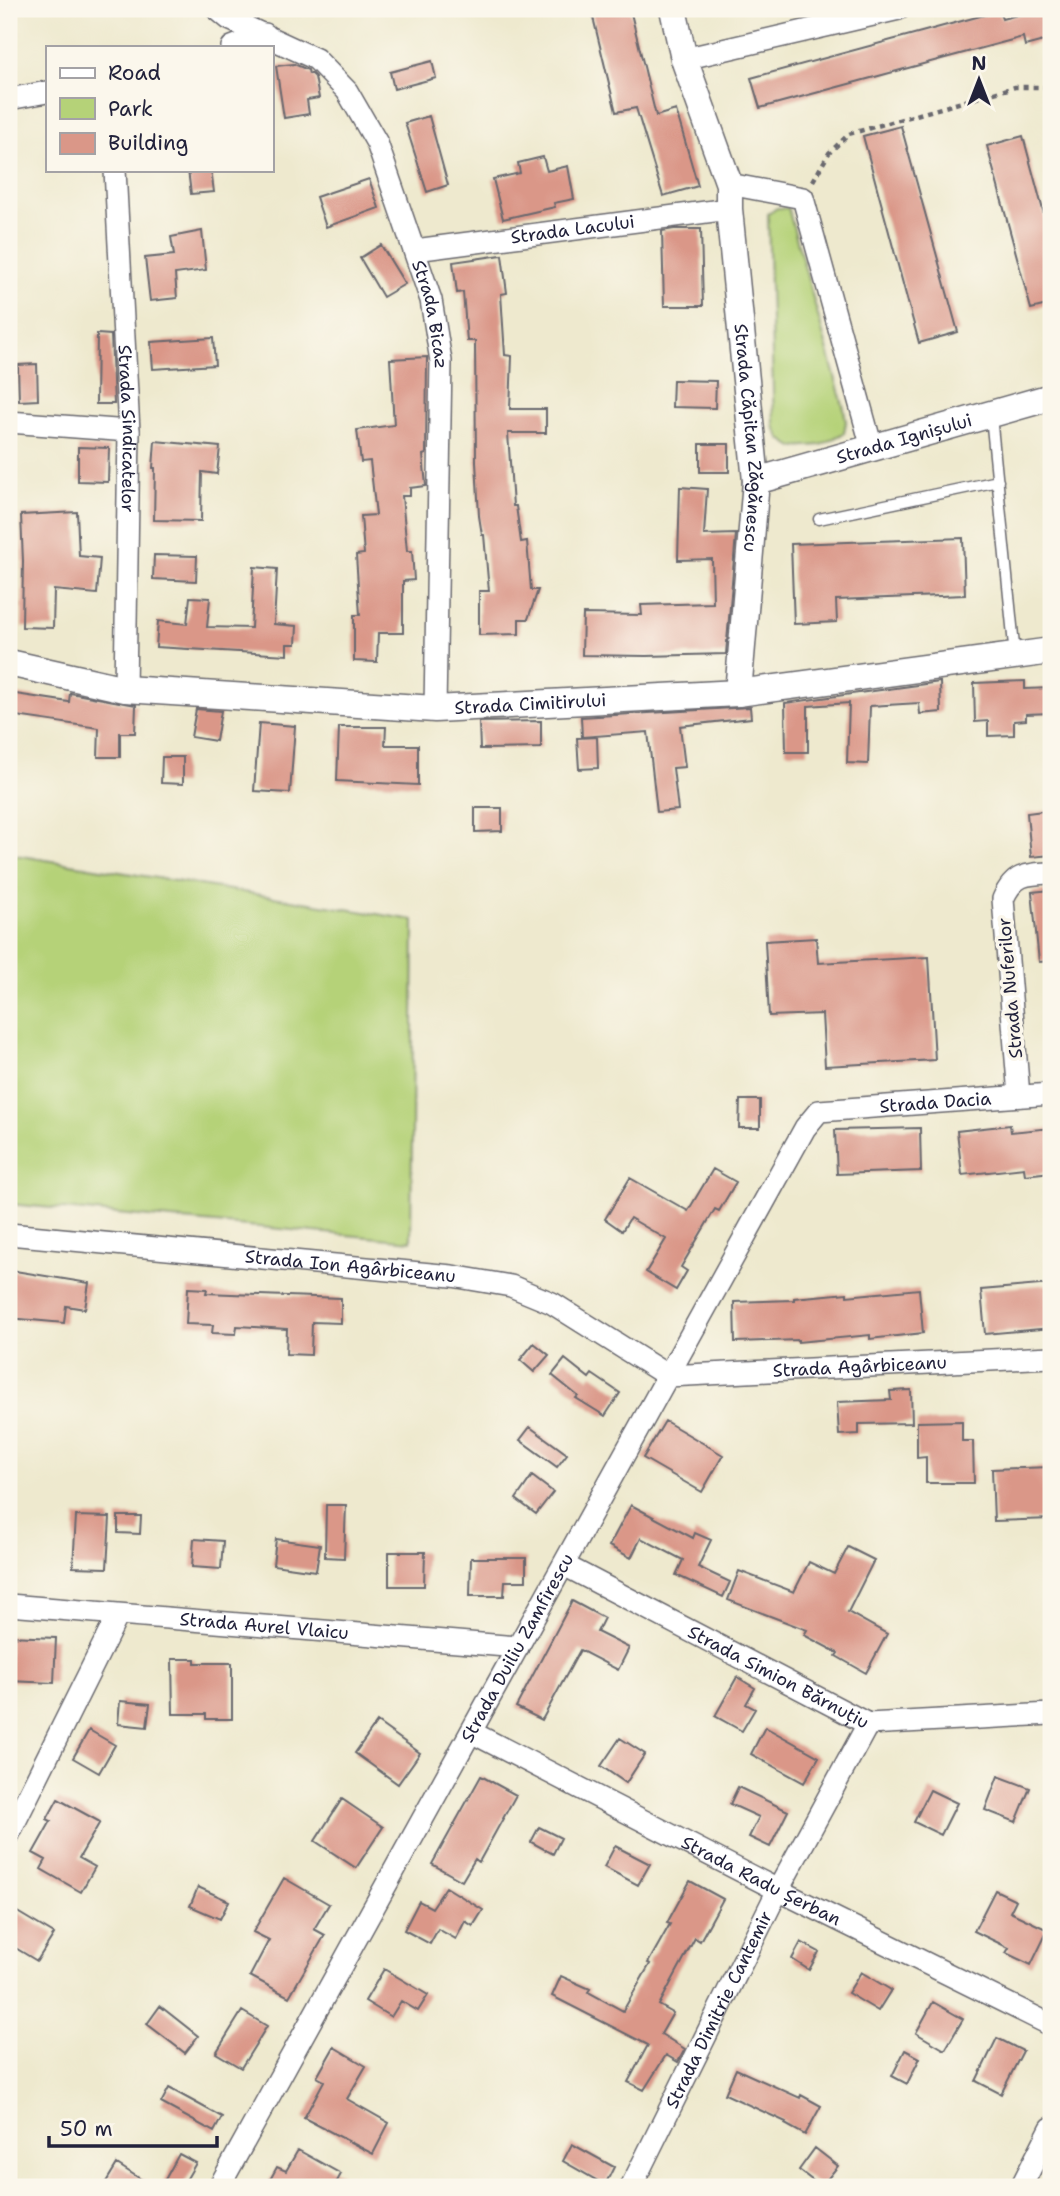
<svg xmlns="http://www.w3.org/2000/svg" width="1060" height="2196" viewBox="0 0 1060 2196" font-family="'Shantell Sans',sans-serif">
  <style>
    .green { fill: #b5d278; stroke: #6c7a5a; stroke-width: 2 }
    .building { fill: #da9788 }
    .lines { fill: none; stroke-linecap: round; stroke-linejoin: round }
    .service-casing { stroke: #69686e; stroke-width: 13 }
    .minor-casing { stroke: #69686e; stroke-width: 24 }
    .tertiary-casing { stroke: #69686e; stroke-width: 29 }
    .path { stroke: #69686e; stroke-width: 4.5; stroke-dasharray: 5 5; stroke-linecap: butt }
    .service { stroke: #fff; stroke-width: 10 }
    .minor { stroke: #fff; stroke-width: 21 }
    .tertiary { stroke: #fff; stroke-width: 26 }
    .labels { text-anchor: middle; stroke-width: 7; stroke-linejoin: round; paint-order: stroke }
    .street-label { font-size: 18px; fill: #22223b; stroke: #fbf7ec }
  </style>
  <rect width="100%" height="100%" fill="#fbf7ec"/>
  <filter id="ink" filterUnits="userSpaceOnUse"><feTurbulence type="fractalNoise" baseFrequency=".0143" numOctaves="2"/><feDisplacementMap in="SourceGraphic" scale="14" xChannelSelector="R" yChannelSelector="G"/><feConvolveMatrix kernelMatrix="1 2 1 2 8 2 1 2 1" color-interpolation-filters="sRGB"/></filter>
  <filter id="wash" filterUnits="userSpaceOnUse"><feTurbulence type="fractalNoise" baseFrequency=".00686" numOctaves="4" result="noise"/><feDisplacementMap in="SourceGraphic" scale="28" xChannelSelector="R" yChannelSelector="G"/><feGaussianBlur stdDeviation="1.57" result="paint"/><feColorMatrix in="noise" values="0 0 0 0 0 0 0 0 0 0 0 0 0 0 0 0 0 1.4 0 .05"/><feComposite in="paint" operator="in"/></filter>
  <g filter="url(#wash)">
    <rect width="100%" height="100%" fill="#eee9ce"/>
    <path class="green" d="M777 208H788L844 409 846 422 844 433 821 445 793 447 781 439 774 426 768 214Z
      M9 854 414 920 411 1241 9 1204Z"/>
    <g id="blocks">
      <path class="building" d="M591 9H630L656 116 676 110 698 186 663 196 636 108 616 112Z
        M1040 9H1051V39L1025 46 1023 37 760 108 751 78 999 11 1002 19Z
        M432 61 436 78 394 89 390 72Z
        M294 64 308 70 309 74H312L315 77 319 98 307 100 309 114 284 118 276 66Z
        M429 116 448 185 427 192 405 123Z
        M901 126 958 332 919 343 863 136Z
        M1023 136 1051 240V304L1031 309 987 146Z
        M543 157 547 171 568 166 574 199 554 203 555 207 503 219 493 179 520 173 518 163Z
        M188 170H211L214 192 191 194Z
        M369 179 379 208 326 227 316 197Z
        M674 229H701L703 306H664L662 231Z
        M202 231 206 270 175 274 177 298 150 301 145 258 174 255 171 237Z
        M381 245 405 284 383 297 360 258Z
        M502 255 507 293 501 294 505 355 512 356 510 409H546V433H508L513 506H516L521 542 527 541 531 590H538L528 619H519V634L479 635V591H489L484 535H482L479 516 476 462 475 341H467L463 292 457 293 453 262Z
        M97 334 111 335 114 404H96Z
        M213 338 215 365 153 369 151 342Z
        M427 357 426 454 423 455 426 486 410 488V496H402L407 551H412L414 580 403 581V633H378L377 662 354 661V615H360L356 555 364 554 361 516 376 515 370 461 361 462 357 430 394 425 390 359Z
        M37 364 38 400 19 401 18 365Z
        M673 380 716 381 715 408 672 407Z
        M155 441 220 447 217 474 202 472 201 521 154 520 155 468H153Z
        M700 444H729V472H700Z
        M78 447 109 448 108 482 78 481Z
        M680 487 707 489 704 535 736 534 726 654 646 656 582 655 583 614 642 615 641 605 713 603 712 559 678 560Z
        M77 512 79 556 100 558 97 594 54 590 53 628 22 627 23 561 21 515Z
        M963 538 965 595 836 600 837 622 794 624 791 544Z
        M154 555 197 556 196 581 153 579Z
        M254 567 277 569 274 624 297 626 296 644H287V655L156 647 158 621 187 624 190 597 210 598 207 627 251 628Z
        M1025 681V689L1051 688V713L1026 714V720L1014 721V735L988 736V721L975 722 974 683Z
        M940 682 941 712 920 714 919 703 870 706 868 764 847 763 849 703 808 706V752H786L785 703Z
        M9 693 69 702 70 693 136 705 135 733H120V757H98L99 728 9 715Z
        M750 707 751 718 680 726 685 767 673 768 678 810 657 812 648 732 582 737 581 717Z
        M196 709 221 711 216 741 191 737Z
        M541 721V748L480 749 479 722Z
        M259 723 295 726 290 793 254 791Z
        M339 727H386L385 745H418V785L337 781Z
        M597 737 598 768 579 769 577 738Z
        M162 757H183V784L161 783Z
        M475 808H502V831L475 832Z
        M1051 810V855L1031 857 1027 813Z
        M1051 890V961L1039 962 1032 892Z
        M816 938 818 963 929 957 935 1060 825 1066 822 1014 769 1016 765 941Z
        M740 1100H760V1128H739Z
        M1010 1125 1011 1132 1051 1128V1172L1025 1175 1024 1168 962 1175 957 1131Z
        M920 1128 921 1171 837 1174 835 1130Z
        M713 1169 736 1182 719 1211 715 1209 681 1267 687 1271 676 1290 646 1272 666 1239 630 1218 622 1231 605 1219 630 1178 688 1211Z
        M9 1270 89 1283 85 1309 66 1306 64 1323 9 1318Z
        M1051 1284V1328L985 1334 981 1290Z
        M188 1288 207 1289 206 1293 341 1298V1323L312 1322 311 1355 286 1354 287 1329 237 1326 236 1334 212 1333 213 1325 186 1324Z
        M919 1289 923 1333 870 1339V1335L798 1342V1340L735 1342 734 1302 794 1300V1298L847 1293V1296Z
        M534 1343 549 1355 534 1372 520 1360Z
        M565 1359 589 1378 592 1374 620 1393 605 1416 576 1398 578 1396 552 1375Z
        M911 1390 912 1423 859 1424V1434L839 1435 837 1402 891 1400 890 1391Z
        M665 1421 723 1455 702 1492 643 1458Z
        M962 1421V1441H973L974 1483H926V1457L917 1458V1422Z
        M530 1427 567 1454 557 1467 520 1440Z
        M1051 1467V1519L994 1521 992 1469Z
        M532 1476 553 1492 536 1514 516 1499Z
        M326 1505H346L344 1558 325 1557Z
        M631 1505 693 1538 695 1533 711 1540 698 1567 730 1582 723 1597 676 1575 683 1560 641 1538 631 1558 609 1546Z
        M76 1516 110 1517 107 1568 73 1567Z
        M118 1516H141L140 1534 118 1533Z
        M194 1539 223 1541 221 1569 192 1567Z
        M276 1539 320 1545 316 1571 273 1565Z
        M848 1547 874 1560 848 1612 887 1634 866 1673 836 1656 838 1653 804 1635 807 1630 728 1600 739 1571 794 1592 809 1562 834 1574Z
        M389 1552H425L424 1586H389Z
        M471 1558H526V1581H505L504 1596H470Z
        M572 1601 604 1618 597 1632 629 1648 618 1670 580 1650 542 1720 516 1707Z
        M9 1636 56 1638 54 1683 9 1681Z
        M172 1659H195V1663H232V1719H206V1714H173Z
        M737 1677 755 1688 746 1704 755 1709 742 1731 715 1716Z
        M120 1701 150 1704 147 1727 118 1724Z
        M377 1722 420 1753 398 1784 355 1753Z
        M765 1727 819 1757 804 1783 751 1754Z
        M89 1730 115 1745 99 1773 73 1758Z
        M620 1738 645 1754 626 1783 601 1766Z
        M481 1776 516 1795 479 1862 475 1859 462 1881 432 1864Z
        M998 1776 1030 1788 1016 1822 985 1810Z
        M738 1787 788 1811 770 1847 749 1837 759 1817 730 1804Z
        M930 1790 957 1803 941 1835 914 1822Z
        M58 1799 100 1822 79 1858 95 1867 81 1892 41 1869 46 1860 33 1853 51 1821 47 1819Z
        M342 1799 383 1827 356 1868 315 1841Z
        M539 1827 561 1838 553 1854 531 1842Z
        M615 1846 650 1864 638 1885 604 1867Z
        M284 1878 329 1904 314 1929 325 1935 289 1997 250 1976 269 1940 253 1932Z
        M690 1881 723 1899 700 1941 695 1938 659 2005 673 2013 661 2034 685 2049 678 2062 666 2055 644 2090 628 2082 648 2045 552 1996 561 1976 590 1989 588 1992 623 2011 650 1964 648 1963 670 1924 667 1923Z
        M198 1887 229 1901 220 1919 190 1906Z
        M446 1887 483 1910 473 1926 465 1921 456 1939 438 1929 430 1944 404 1930 419 1901 432 1908Z
        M995 1890 1016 1900 1010 1912 1048 1930 1031 1965 1006 1953 1009 1948 974 1931Z
        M9 1907 54 1934 37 1961 9 1944Z
        M801 1942 819 1952 809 1970 792 1959Z
        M384 1969 428 1995 418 2011 401 2001 391 2017 365 2001Z
        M861 1972 891 1990 878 2011 848 1993Z
        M933 2002 963 2019 945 2050 916 2033Z
        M160 2006 198 2036 185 2053 147 2024Z
        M242 2011 267 2026 241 2068 216 2053Z
        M997 2038 1023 2051 1001 2094 976 2081Z
        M334 2047 366 2066 347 2099 389 2123 373 2154 304 2118 324 2081 317 2077Z
        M905 2050 920 2058 907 2084 892 2076Z
        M736 2069 800 2098 801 2095 821 2106 805 2135 785 2124 786 2122 725 2094Z
        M169 2088 222 2117 214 2132 161 2103Z
        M572 2144 614 2167 605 2185 563 2161Z
        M815 2148 838 2166 821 2187 799 2170Z
        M298 2150 341 2174 334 2187H266L277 2167 286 2171Z
        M179 2154 196 2163 182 2187H161Z
        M117 2164 153 2187H103Z"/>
    </g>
  </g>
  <g filter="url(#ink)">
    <use href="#blocks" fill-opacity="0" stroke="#69686e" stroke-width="2"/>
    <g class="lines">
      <g class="service-casing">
        <path id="service" d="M991 416 1015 656
          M819 519 998 481"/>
      </g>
      <g class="minor-casing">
        <g id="minor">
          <path id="s1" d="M217 9 229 19 316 59 347 91 377 143 431 300 441 361 435 709"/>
          <path d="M232 47 265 34"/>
          <path d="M684 59 899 9"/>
          <path d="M9 99 47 92"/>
          <path id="s2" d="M115 170 129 431 125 689"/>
          <path d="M729 184 803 198 872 448"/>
          <path id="s3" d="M415 250 729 209"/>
          <path d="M9 422 129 431"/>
          <path d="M1019 1096 1003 899C1014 874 1026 874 1051 873"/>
          <path id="s4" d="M9 1234 452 1276 511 1286 552 1303 668 1376"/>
          <path id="s5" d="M668 1376 1051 1357"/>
          <path id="s6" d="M564 1565 868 1724 1051 1714"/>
          <path id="s7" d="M9 1605 518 1647"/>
          <path id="s8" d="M471 1732 778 1890 1051 2025"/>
          <path d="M9 1834 118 1615"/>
          <path id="s9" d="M219 2187 805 1128 819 1111 1051 1094"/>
          <path id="s10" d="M631 2187 778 1890 868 1724"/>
          <path d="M1021 2187 1051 2128"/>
        </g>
      </g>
      <g class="tertiary-casing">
        <g id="tertiary">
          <path id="s11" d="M673 9 684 59 729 184V209L756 481 738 693"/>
          <path id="s12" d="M756 481 1051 397"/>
          <path id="s13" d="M9 663 125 689 435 709 738 693 1051 651"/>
        </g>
      </g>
      <path class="path" d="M813 181 829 153 849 134 1015 87H1051"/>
      <use href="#service" class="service"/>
      <use href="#minor" class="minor"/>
      <use href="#tertiary" class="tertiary"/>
    </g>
  </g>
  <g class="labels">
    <g class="street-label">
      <text dy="6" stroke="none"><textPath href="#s3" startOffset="159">Strada Lacului</textPath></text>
      <text dy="6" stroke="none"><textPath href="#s1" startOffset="396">Strada Bicaz</textPath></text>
      <text dy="6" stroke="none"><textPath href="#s2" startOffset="259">Strada Sindicatelor</textPath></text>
      <text dy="6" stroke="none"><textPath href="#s11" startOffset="439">Strada Căpitan Zăgănescu</textPath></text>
      <text dy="6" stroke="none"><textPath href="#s12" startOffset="154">Strada Ignișului</textPath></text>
      <text dy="6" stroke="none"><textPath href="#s13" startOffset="525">Strada Cimitirului</textPath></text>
      <text transform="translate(1010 988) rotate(-95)" y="6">Strada Nuferilor</text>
      <text dy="6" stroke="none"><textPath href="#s9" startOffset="1349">Strada Dacia</textPath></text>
      <text dy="6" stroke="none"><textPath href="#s4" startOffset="343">Strada Ion Agârbiceanu</textPath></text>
      <text dy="6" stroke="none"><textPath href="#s5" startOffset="192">Strada Agârbiceanu</textPath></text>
      <text dy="6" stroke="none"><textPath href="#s7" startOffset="256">Strada Aurel Vlaicu</textPath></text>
      <text dy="6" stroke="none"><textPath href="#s9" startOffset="616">Strada Duiliu Zamfirescu</textPath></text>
      <text dy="6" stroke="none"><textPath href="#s6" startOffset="242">Strada Simion Bărnuțiu</textPath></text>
      <text dy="6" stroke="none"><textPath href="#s8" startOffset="326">Strada Radu Șerban</textPath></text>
      <text dy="6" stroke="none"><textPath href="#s10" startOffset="198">Strada Dimitrie Cantemir</textPath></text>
    </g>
  </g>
  <rect width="1060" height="2196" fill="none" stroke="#fbf7ec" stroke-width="35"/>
  <rect x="46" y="46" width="228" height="126" fill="#fbf7ec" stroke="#a4a2a5" stroke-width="2"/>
  <rect x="60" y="68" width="35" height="10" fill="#ffffff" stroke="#a4a2a5" stroke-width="2"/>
  <text x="108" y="80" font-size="21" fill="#22223b">Road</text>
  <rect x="60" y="98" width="35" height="21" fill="#b5d278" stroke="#a4a2a5" stroke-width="2"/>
  <text x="108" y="116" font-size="21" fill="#22223b">Park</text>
  <rect x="60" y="133" width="35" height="21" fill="#da9788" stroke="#a4a2a5" stroke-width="2"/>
  <text x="108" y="150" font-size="21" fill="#22223b">Building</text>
  <g transform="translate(979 80)" stroke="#fbf7ec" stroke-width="5" paint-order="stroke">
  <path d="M0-5L12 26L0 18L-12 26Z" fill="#22223b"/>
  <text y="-10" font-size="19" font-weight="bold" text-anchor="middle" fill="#22223b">N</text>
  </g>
  <path d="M49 2136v10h168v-10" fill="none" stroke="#22223b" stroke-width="3.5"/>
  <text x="60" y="2136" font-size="21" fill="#22223b" stroke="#fbf7ec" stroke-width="5" paint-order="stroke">50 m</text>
</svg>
